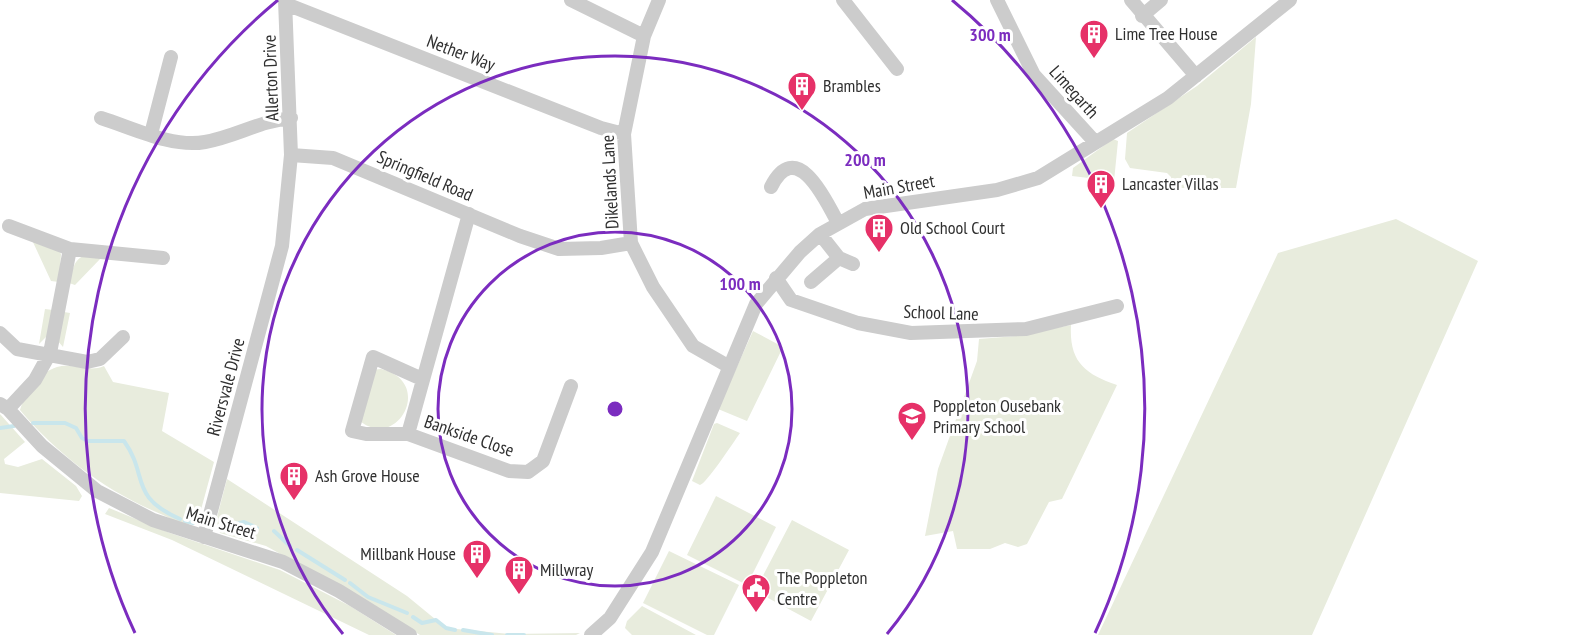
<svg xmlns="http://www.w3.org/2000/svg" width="1593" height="635" viewBox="0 0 1593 635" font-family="'PT Sans Narrow',sans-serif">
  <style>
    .green { fill: #e8ecdd }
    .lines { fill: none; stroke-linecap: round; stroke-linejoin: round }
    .stream { stroke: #c9e6ec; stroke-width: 4 }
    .minor { stroke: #ccc; stroke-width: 14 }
    .ring { fill: none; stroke: #7b2cbf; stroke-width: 3 }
    .labels { text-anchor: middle; stroke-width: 6; stroke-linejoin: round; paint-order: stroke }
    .poi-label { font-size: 18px; fill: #2f2f2f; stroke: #fff; text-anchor: start }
    .street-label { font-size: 18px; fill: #2f2f2f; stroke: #fff }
    .centre { fill: #7b2cbf; stroke: #fff; stroke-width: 3 }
    .ring-label { font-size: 18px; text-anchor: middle; font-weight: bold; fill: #7b2cbf; stroke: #fff; stroke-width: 6; stroke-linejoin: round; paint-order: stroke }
  </style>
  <rect width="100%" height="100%" fill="#fff"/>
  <path class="green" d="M1256 37 1251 104 1236 188H1172L1171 177 1167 173 1130 168 1125 159 1127 133 1197 86Z
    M1113 139 1118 141 1114 181 1072 176 1073 168Z
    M1396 219 1478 261 1312 635H1098L1278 253Z
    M32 240 58 250 61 254 59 282 51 281Z
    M86 255 102 257 75 285 69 283C73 270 73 259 86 255Z
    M45 309 53 310 47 336 39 344Z
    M64 312 70 313 63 347 57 340Z
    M1071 325C1069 361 1084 374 1117 385L1062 499 1049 502 1027 544 1018 547 1005 543 990 549H957L953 531 925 536 938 469 977 361 979 339 1016 336Z
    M753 331 783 347 747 421 718 409Z
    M104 366 113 382 169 393 162 431 214 462 199 517C187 531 176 521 163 515 107 492 59 456 20 410 25 394 39 372 57 367 73 362 88 373 104 366Z
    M381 369C436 382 396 453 359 420L371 370Z
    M0 414 25 442 4 459 5 464 18 467 42 459 76 486 82 496 79 501 0 493Z
    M717 423 740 433C733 443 706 484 700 485L692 481 714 424Z
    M227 479 407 596 446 628 510 634 580 633 576 635H420L364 600 266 546 220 533 216 521Z
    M716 496 776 527 747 585 687 555Z
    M109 508 170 533 280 570 350 606 396 635H369L172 540 105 514Z
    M792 520 849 550 811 621 755 591Z
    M669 551 739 585 714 635H707L643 603Z
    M642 606 696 635H632L625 628 627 621Z"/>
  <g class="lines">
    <path class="stream" d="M33 423H65L76 428 82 438 88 441H124C149 476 128 496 180 519
      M0 428 14 426
      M185 521 193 523
      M220 528 244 522 257 528
      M274 531 290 546
      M297 550 345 580
      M350 583 368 597 407 613
      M413 617 422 623 436 620 446 628 455 630
      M463 630 492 635
      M507 635H524"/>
    <path class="minor" d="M571 0 644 36
      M659 0 644 36 624 134 631 243 653 287 693 346 728 366
      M843 0 897 69
      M997 0 1034 75 1095 142
      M1131 0 1196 76
      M286 4 601 128 624 134
      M1142 16 1161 0
      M101 118C133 128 172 148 205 142 235 137 259 121 291 118
      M151 134 171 57
      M291 155 333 158 520 236 559 249 601 248 631 243
      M771 187C796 137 825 198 838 223
      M469 214 408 434 509 471 528 472 543 461 571 386
      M9 226 70 249 163 258
      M839 258 853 264
      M776 278 791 300 858 323 911 333 1026 329 1117 306
      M811 282 839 258 820 234
      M0 333 17 349 87 362 100 359 123 337
      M0 404 8 409 42 446 97 491 153 520 283 562 339 591 410 635
      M8 409 35 380 50 353 70 249
      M408 434H366L352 431 373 357 422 379
      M204 537 282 246 291 155 285 0
      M591 635 610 618 652 552 756 304 800 252 820 234 865 209 997 190 1038 178 1168 98 1290 0"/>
  </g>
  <g class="ring">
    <circle cx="615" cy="409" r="177"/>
    <path d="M343 634A353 353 0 1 1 887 634"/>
    <path d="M135 633A530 530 0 0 1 278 0M952 0A530 530 0 0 1 1095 633"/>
  </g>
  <defs>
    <g id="building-pin" transform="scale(1.5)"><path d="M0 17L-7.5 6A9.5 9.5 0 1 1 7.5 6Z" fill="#e63168" stroke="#fff"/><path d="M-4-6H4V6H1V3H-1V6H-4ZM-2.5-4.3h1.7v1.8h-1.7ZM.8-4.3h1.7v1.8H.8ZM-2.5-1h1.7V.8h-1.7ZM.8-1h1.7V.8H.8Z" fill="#fff"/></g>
    <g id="school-pin" transform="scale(1.5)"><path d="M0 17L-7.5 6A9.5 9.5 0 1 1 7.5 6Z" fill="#e63168" stroke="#fff"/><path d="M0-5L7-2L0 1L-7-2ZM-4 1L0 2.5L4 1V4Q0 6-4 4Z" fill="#fff"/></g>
    <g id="civic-pin" transform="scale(1.5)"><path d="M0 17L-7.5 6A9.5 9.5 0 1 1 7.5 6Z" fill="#e63168" stroke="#fff"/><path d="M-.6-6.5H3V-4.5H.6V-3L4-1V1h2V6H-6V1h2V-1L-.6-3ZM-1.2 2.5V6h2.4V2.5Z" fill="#fff"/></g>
  </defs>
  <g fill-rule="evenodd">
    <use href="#building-pin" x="1094" y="34"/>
    <use href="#building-pin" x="802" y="86"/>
    <use href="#building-pin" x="1101" y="184"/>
    <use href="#building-pin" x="879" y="228"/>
    <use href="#school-pin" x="912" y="416"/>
    <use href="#building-pin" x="294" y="476"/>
    <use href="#building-pin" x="477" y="554"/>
    <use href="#building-pin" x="519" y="570"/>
    <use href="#civic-pin" x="756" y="588"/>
  </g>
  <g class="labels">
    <g class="poi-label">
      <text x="1115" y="40">Lime Tree House</text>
      <text x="823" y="92">Brambles</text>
      <text x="1122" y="190">Lancaster Villas</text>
      <text x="900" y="234">Old School Court</text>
      <text x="933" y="412">Poppleton Ousebank<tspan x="933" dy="21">Primary School</tspan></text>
      <text x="315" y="482">Ash Grove House</text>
      <text x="456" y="560" text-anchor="end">Millbank House</text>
      <text x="540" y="576">Millwray</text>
      <text x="777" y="584">The Poppleton<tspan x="777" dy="21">Centre</tspan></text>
    </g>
    <g class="street-label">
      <text transform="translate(461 53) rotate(21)" y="6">Nether Way</text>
      <text transform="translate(271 78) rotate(-92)" y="6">Allerton Drive</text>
      <text transform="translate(1074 92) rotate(48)" y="6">Limegarth</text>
      <text transform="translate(425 176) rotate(23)" y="6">Springfield Road</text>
      <text transform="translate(610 182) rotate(-93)" y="6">Dikelands Lane</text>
      <text transform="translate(899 187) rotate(-10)" y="6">Main Street</text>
      <text transform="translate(941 313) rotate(2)" y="6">School Lane</text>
      <text transform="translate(226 387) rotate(-75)" y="6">Riversvale Drive</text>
      <text transform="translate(469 436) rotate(19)" y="6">Bankside Close</text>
      <text transform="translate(221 523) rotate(17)" y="6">Main Street</text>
    </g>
  </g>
  <circle cx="615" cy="409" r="9" class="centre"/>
  <g class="ring-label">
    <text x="990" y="41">300 m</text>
    <text x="865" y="166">200 m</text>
    <text x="740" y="290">100 m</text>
  </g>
</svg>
